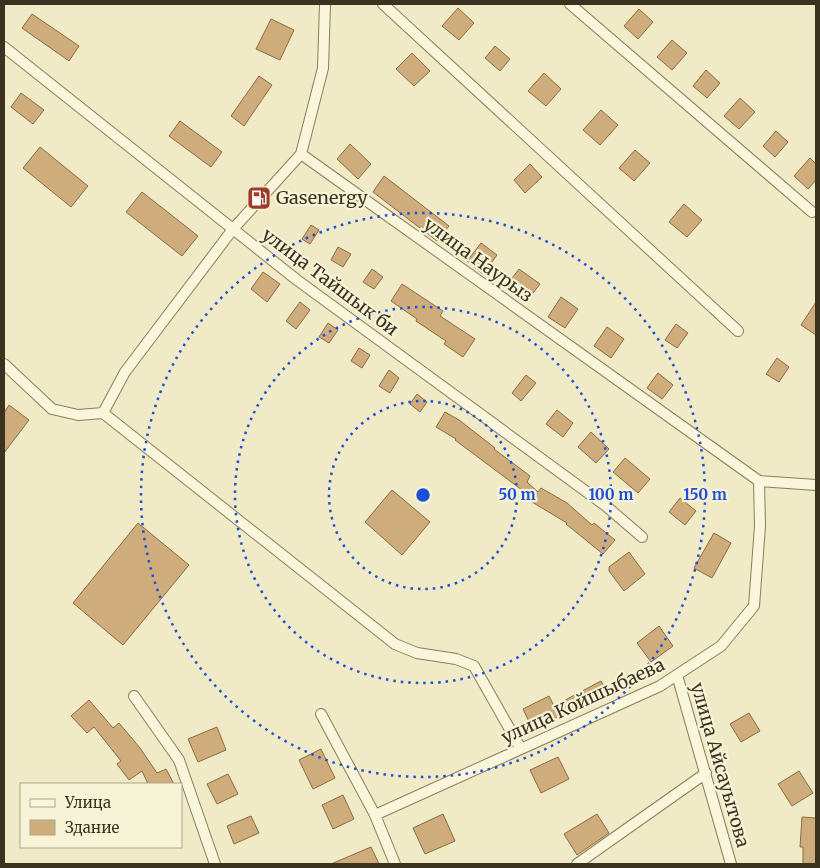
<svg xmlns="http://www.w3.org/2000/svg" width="820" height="868" viewBox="0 0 820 868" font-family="Merriweather,serif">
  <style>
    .building { fill: #cfac7c; stroke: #8c6b41 }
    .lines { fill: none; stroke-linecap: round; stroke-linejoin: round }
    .minor-casing { stroke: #8c7d5b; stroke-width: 12 }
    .minor { stroke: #faf6db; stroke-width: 10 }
    .ring { fill: none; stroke: #1d4ed8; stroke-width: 2.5; stroke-dasharray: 2.5 5 }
    .labels { text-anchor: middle; stroke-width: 4.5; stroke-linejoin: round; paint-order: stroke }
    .poi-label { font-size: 18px; fill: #3c3220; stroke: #f7f3d7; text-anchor: start }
    .street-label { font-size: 18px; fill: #3c3220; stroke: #f7f3d7 }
    .centre { fill: #1d4ed8; stroke: #f7f3d7; stroke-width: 2.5 }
    .ring-label { font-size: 15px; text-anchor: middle; font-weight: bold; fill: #1d4ed8; stroke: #f7f3d7; stroke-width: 4.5; stroke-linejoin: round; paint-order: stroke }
  </style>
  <rect width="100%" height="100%" fill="#f0eac7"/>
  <path class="building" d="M458 8 474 23 459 40 442 26Z
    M639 9 653 22 638 39 624 26Z
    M32 14 79 46 69 61 22 28Z
    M271 19 294 30 280 60 256 49Z
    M672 40 687 53 672 70 657 57Z
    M495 46 510 59 500 71 485 58Z
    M412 53 430 71 414 86 396 69Z
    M706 70 720 83 707 98 693 86Z
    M544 73 561 89 546 106 528 91Z
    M259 76 272 85 244 126 231 116Z
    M21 93 44 110 33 124 11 107Z
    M740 98 755 112 739 129 724 116Z
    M601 110 618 125 600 145 583 130Z
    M180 121 222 152 211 167 169 136Z
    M776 131 788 142 775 157 763 146Z
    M350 144 371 164 358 179 337 159Z
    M40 147 88 186 71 207 23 168Z
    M635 150 650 163 634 181 619 168Z
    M810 158 816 164V180L808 189 794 176Z
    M530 164 542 177 525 193 514 180Z
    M384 176 449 226 437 241 373 192Z
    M142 192 198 236 182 256 126 212Z
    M684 204 702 220 687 237 669 222Z
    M311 225 319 230 310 244 302 239Z
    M481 243 497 255 483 274 467 261Z
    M338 247 351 254 343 267 331 260Z
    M372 269 383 277 374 289 363 282Z
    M519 269 540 284 526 302 506 286Z
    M263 272 280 284 267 302 251 289Z
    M402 284 443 311 440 316 475 339 463 357 444 344 446 341 416 321 417 319 391 301Z
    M561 297 578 309 565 328 548 317Z
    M300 302 310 310 296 329 286 321Z
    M816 302V335L801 325Z
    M328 323 338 330 329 343 319 337Z
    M676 324 688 333 677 348 665 340Z
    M607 327 624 339 611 358 594 346Z
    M359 348 370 355 362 368 351 361Z
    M777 358 789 367 779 382 766 374Z
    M389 370 399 378 390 393 379 386Z
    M658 373 673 385 662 399 647 388Z
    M526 375 536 383 521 401 512 393Z
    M417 394 427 402 420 412 410 404Z
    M9 405 29 420 4 453V413Z
    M557 410 573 423 563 437 546 424Z
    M445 412 459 420 495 448 494 449 530 476 527 482 538 492 541 488 567 503 592 525 594 523 615 540 603 554 566 524 567 523 532 502 534 499 455 440 456 439 436 427Z
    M591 432 609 449 596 463 578 447Z
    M625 458 650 479 638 493 613 472Z
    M392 490 430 522 402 555 365 522Z
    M680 498 696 511 685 525 669 512Z
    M138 523 189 565 123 645 73 603Z
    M714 533 731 543 712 578 694 568Z
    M629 552 645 574 624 591 609 571V567Z
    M659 626 673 646 651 662 637 643Z
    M601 681 607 691 533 730 523 709 549 696 554 706Z
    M89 700 113 728 119 723 140 748 157 773 166 769 174 784H148L142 771 129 780 117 764 121 761 94 727 87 733 71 716Z
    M749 713 760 731 741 742 730 724Z
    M217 727 226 750 198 762 188 739Z
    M321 749 335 778 313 789 299 760Z
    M558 757 569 779 541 793 530 770Z
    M799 771 813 793 792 806 778 784Z
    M228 774 238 794 217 804 207 784Z
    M343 795 354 819 333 829 322 805Z
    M443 814 455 841 425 854 413 828Z
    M597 814 609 833 577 855 564 834Z
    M251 816 259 833 234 844 227 826Z
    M802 817 816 818V864H803V847H800Z
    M371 847 379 864H331Z"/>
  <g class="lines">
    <g class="minor-casing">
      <path id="minor" d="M325 4 323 68 301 154 759 481
        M383 4 738 331
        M570 4 812 212
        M4 47 297 280 606 506 642 537
        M301 154 233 229 125 372 103 413 395 644 417 653 456 659 474 666 521 749
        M4 364 52 409 78 415 103 413
        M759 481 816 485
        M677 675 731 864
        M134 696 179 760 215 864
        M321 714 375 815 395 864
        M375 815 660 686 721 646 754 606 760 526 759 481
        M577 864 706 773"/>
    </g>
    <use href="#minor" class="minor"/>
  </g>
  <g class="ring">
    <circle cx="423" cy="495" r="94"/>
    <circle cx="423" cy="495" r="188"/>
    <circle cx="423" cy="495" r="282"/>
  </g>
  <defs>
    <g id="fuel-square" transform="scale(1.25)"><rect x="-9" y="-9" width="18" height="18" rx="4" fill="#9d3c2a" stroke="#f7f3d7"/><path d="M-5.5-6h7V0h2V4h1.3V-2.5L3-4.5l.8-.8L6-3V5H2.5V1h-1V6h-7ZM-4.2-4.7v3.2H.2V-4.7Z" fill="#fff"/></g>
  </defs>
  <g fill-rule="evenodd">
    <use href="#fuel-square" x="259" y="198"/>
  </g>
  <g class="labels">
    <g class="poi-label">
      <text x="276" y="204">Gasenergy</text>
    </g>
    <g class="street-label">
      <text transform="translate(478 260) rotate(36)" y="6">улица Наурыз</text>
      <text transform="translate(330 282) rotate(37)" y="6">улица Тайшык би</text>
      <text transform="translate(583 701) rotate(-25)" y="6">улица Койшыбаева</text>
      <text transform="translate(720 765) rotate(74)" y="6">улица Айсауытова</text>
    </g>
  </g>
  <circle cx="423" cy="495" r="8" class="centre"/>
  <g class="ring-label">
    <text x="517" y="500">50 m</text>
    <text x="611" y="500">100 m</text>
    <text x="705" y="500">150 m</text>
  </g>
  <rect width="820" height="868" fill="none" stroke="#3c3220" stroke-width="10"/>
  <rect x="20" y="783" width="162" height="65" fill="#f7f3d7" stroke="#aca68e"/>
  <rect x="30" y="799" width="25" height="8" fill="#faf6db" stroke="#aca68e"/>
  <text x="65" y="808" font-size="15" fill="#3c3220">Улица</text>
  <rect x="30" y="820" width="25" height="15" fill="#cfac7c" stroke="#aca68e"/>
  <text x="65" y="833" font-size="15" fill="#3c3220">Здание</text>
</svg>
